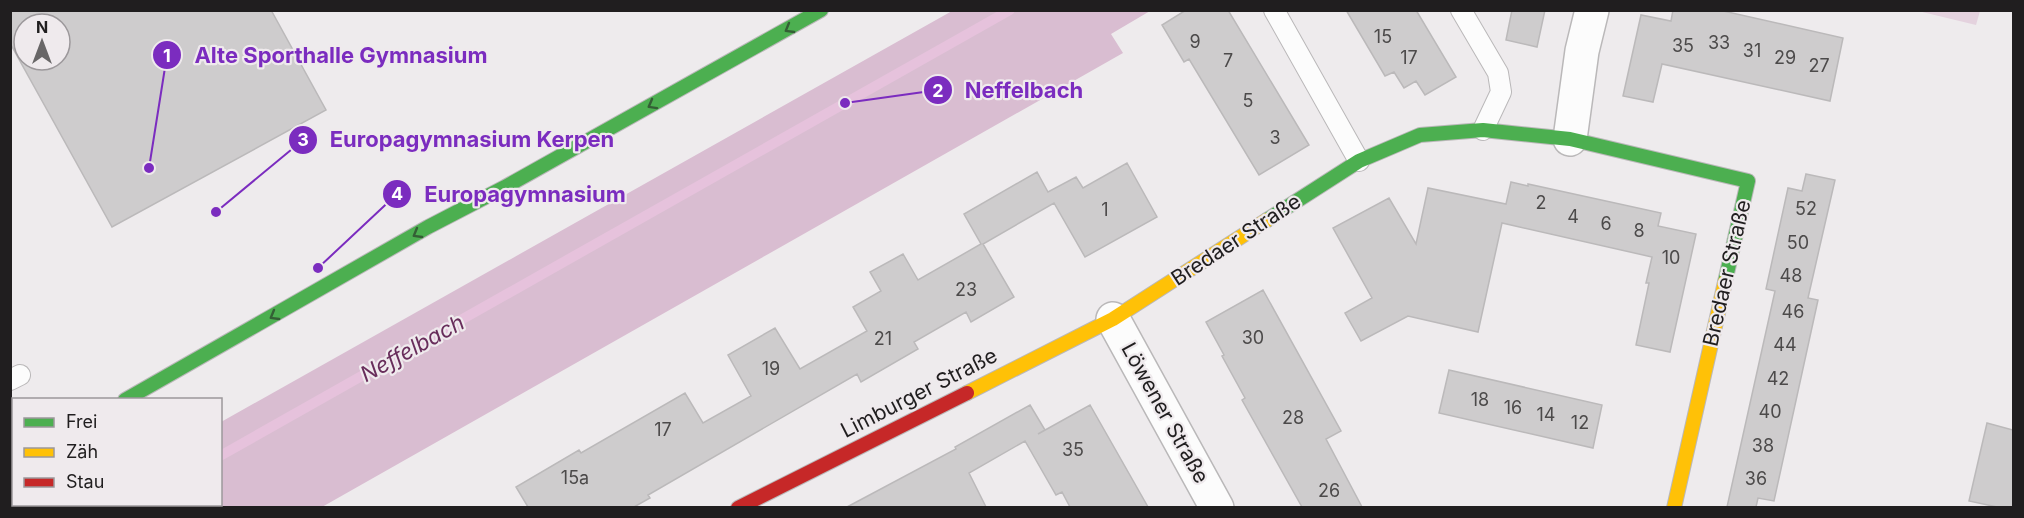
<svg xmlns="http://www.w3.org/2000/svg" width="2024" height="518" viewBox="0 0 2024 518" font-family="Inter,sans-serif">
  <style>
    .green { fill: #e4d2de }
    .forest { fill: #d9bdd1 }
    .lines { fill: none; stroke-linecap: round; stroke-linejoin: round }
    .stream { stroke: #e6c2dc; stroke-width: 10 }
    .building { fill: #cecccd; stroke: #bbb9ba; stroke-width: 1.5; fill-rule: evenodd }
    .lane-casing { stroke: #bab8b9; stroke-width: 22 }
    .street-casing { stroke: #bab8b9; stroke-width: 36 }
    .fast-casing { stroke: #bab8b9; stroke-width: 16 }
    .slow-casing { stroke: #bab8b9; stroke-width: 16 }
    .jam-casing { stroke: #bab8b9; stroke-width: 16 }
    .lane { stroke: #fcfcfc; stroke-width: 20 }
    .street { stroke: #fcfcfc; stroke-width: 33 }
    .fast { stroke: #4caf50; stroke-width: 14 }
    .slow { stroke: #ffc107; stroke-width: 14 }
    .jam { stroke: #c62828; stroke-width: 14 }
    .oneway { stroke: #345f35 }
    .labels { text-anchor: middle; stroke-width: 4.5; stroke-linejoin: round; paint-order: stroke }
    .number-label { font-size: 18px; fill: #4c4a4a }
    .street-label { font-size: 21px; fill: #201e1f; stroke: #efeaed }
    .water-label { font-size: 22px; font-style: italic; fill: #682d5b; stroke: #efeaed }
    .leader { fill: none; stroke: #7b2cbf; stroke-width: 2 }
    .callout-dot { fill: #7b2cbf; stroke: #efeaed; stroke-width: 2 }
    .mark-label { font-size: 18px; text-anchor: middle; font-weight: bold; fill: #fff }
    .callout-label { font-size: 22px; text-anchor: middle; font-weight: bold; fill: #7b2cbf; stroke: #efeaed; stroke-width: 4.5; stroke-linejoin: round; paint-order: stroke }
  </style>
  <rect width="100%" height="100%" fill="#eeebed"/>
  <path class="green" d="M1914 10H1980V11L1976 25Z"/>
  <path class="forest" d="M952 11H1150L1111 34 1123 53 322 507H69L74 504H220L221 422Z"/>
  <g class="lines">
    <path class="stream" d="M220 456 1010 10
      M128 508 134 504"/>
  </g>
  <path class="building" d="M10 10H271L326 110 112 227 10 43ZM24 24H60V60H24Z
    M1186 10H1228L1309 145 1259 175 1189 59 1184 62 1162 25Z
    M1346 10H1416L1456 77 1425 95 1416 81 1404 88 1394 72 1385 76Z
    M1512 10H1545L1537 47 1506 40Z
    M1673 10H1719L1843 38 1830 101 1662 64 1653 102 1623 96 1641 15 1671 21Z
    M1127 163 1157 217 1085 257 1054 203 983 244 1014 297 971 322 966 312 914 342 918 349 861 382 857 374 648 495 650 498 634 507H528L516 487 579 450 581 453 685 393 703 423 751 396 728 355 775 328 800 369 867 331 853 307 881 291 870 272 903 254 918 280 981 244 964 214 1037 172 1048 192 1076 177 1083 188Z
    M1806 174 1835 180 1808 298 1818 300 1774 501 1758 498 1756 507H1727L1775 291 1766 289 1788 188 1802 191Z
    M1511 182 1528 186V184L1661 213 1658 226 1696 234 1670 352 1636 345 1649 283H1646L1652 257 1502 223 1478 332 1408 316 1361 341 1345 313 1372 298 1333 228 1389 198 1416 244 1428 188 1506 204Z
    M1263 290 1341 431 1326 439 1362 507H1302L1242 400 1245 398 1222 356 1224 355 1206 322Z
    M1449 370 1602 405 1593 448 1439 413Z
    M1030 405 1045 430 1038 434 1090 405 1148 507H1070L1062 492 1056 495 1025 441 969 473 986 507H847L956 449 955 447Z
    M1987 423 2013 430V507H1997L1969 501Z"/>
  <g class="lines">
    <g class="lane-casing">
      <path id="lane" d="M1274 10 1359 161
        M1461 10 1498 73 1501 92 1483 130
        M10 380 20 375"/>
    </g>
    <g class="street-casing">
      <path id="street" d="M1570 139 1582 51 1592 10
        M1113 319 1217 508
        M10 463 14 461"/>
    </g>
    <g class="fast-casing">
      <path id="fast" d="M1267 220 1359 161 1420 135 1483 130 1570 139 1748 181 1725 282
        M125 400 428 227 505 187 821 10"/>
    </g>
    <g class="slow-casing">
      <path id="slow" d="M967 393 1113 319 1267 220
        M1674 508 1725 282"/>
    </g>
    <g class="jam-casing">
      <path id="jam" d="M738 508 967 393"/>
    </g>
    <use href="#lane" class="lane"/>
    <use href="#street" class="street"/>
    <use href="#fast" class="fast"/>
    <use href="#slow" class="slow"/>
    <use href="#jam" class="jam"/>
  </g>
  <defs><path id="oneway-chevron" d="M-2-3.5L2.5 0L-2 3.5" fill="none" stroke-width="1.6" stroke-linecap="round" stroke-linejoin="round" transform="scale(1.5)"/></defs>
  <g class="oneway">
    <use href="#oneway-chevron" transform="translate(789 29) rotate(150)"/>
    <use href="#oneway-chevron" transform="translate(652 105) rotate(151)"/>
    <use href="#oneway-chevron" transform="translate(417 234) rotate(150)"/>
    <use href="#oneway-chevron" transform="translate(274 316) rotate(150)"/>
  </g>
  <g class="labels">
    <g class="number-label">
      <text x="1383" y="43">15</text>
      <text x="1195" y="48">9</text>
      <text x="1719" y="49">33</text>
      <text x="1683" y="52">35</text>
      <text x="1752" y="57">31</text>
      <text x="1409" y="64">17</text>
      <text x="1785" y="64">29</text>
      <text x="1228" y="67">7</text>
      <text x="1819" y="72">27</text>
      <text x="1248" y="107">5</text>
      <text x="1275" y="144">3</text>
      <text x="1541" y="209">2</text>
      <text x="1806" y="215">52</text>
      <text x="1105" y="216">1</text>
      <text x="1573" y="223">4</text>
      <text x="1606" y="230">6</text>
      <text x="1639" y="237">8</text>
      <text x="1798" y="249">50</text>
      <text x="1671" y="264">10</text>
      <text x="1791" y="282">48</text>
      <text x="966" y="296">23</text>
      <text x="1793" y="318">46</text>
      <text x="1253" y="344">30</text>
      <text x="883" y="345">21</text>
      <text x="1785" y="351">44</text>
      <text x="771" y="375">19</text>
      <text x="1778" y="385">42</text>
      <text x="1480" y="406">18</text>
      <text x="1513" y="414">16</text>
      <text x="1770" y="418">40</text>
      <text x="1546" y="421">14</text>
      <text x="1293" y="424">28</text>
      <text x="1580" y="429">12</text>
      <text x="663" y="436">17</text>
      <text x="1763" y="452">38</text>
      <text x="1073" y="456">35</text>
      <text x="575" y="484">15a</text>
      <text x="1756" y="485">36</text>
      <text x="1329" y="497">26</text>
    </g>
    <g class="street-label">
      <text transform="translate(1236 240) rotate(-33)" y="7">Bredaer Straße</text>
      <text transform="translate(1727 273) rotate(-77)" y="7">Bredaer Straße</text>
      <text transform="translate(919 393) rotate(-27)" y="7">Limburger Straße</text>
      <text transform="translate(1165 413) rotate(61)" y="7">Löwener Straße</text>
    </g>
    <g class="water-label">
      <text transform="translate(412 348) rotate(-29)" y="8">Neffelbach</text>
    </g>
  </g>
  <path class="leader" d="M149 168L167 55M845 103L938 90M216 212L303 140M318 268L397 194"/>
  <g class="callout-dot">
    <circle cx="149" cy="168" r="6"/>
    <circle cx="845" cy="103" r="6"/>
    <circle cx="216" cy="212" r="6"/>
    <circle cx="318" cy="268" r="6"/>
    <circle cx="167" cy="55" r="15"/>
    <circle cx="938" cy="90" r="15"/>
    <circle cx="303" cy="140" r="15"/>
    <circle cx="397" cy="194" r="15"/>
  </g>
  <g class="mark-label">
    <text x="167" y="62">1</text>
    <text x="938" y="97">2</text>
    <text x="303" y="146">3</text>
    <text x="397" y="200">4</text>
  </g>
  <g class="callout-label">
    <text x="341" y="63">Alte Sporthalle Gymnasium</text>
    <text x="1024" y="98">Neffelbach</text>
    <text x="472" y="147">Europagymnasium Kerpen</text>
    <text x="525" y="202">Europagymnasium</text>
  </g>
  <rect width="2024" height="518" fill="none" stroke="#201e1f" stroke-width="24"/>
  <rect x="12" y="398" width="210" height="108" fill="#efeaed" stroke="#9c989b" stroke-width="1.5"/>
  <rect x="24" y="418" width="30" height="9" fill="#4caf50" stroke="#9c989b" stroke-width="1.5"/>
  <text x="66" y="428" font-size="18" fill="#201e1f">Frei</text>
  <rect x="24" y="448" width="30" height="9" fill="#ffc107" stroke="#9c989b" stroke-width="1.5"/>
  <text x="66" y="458" font-size="18" fill="#201e1f">Zäh</text>
  <rect x="24" y="478" width="30" height="9" fill="#c62828" stroke="#9c989b" stroke-width="1.5"/>
  <text x="66" y="488" font-size="18" fill="#201e1f">Stau</text>
  <g transform="translate(42 42)"><circle r="28" fill="#efeaed" stroke="#9c989b" stroke-width="1.5"/>
  <path d="M0-4.5L10 22L0 15L-10 22Z" fill="#686667"/>
  <text y="-9" font-size="16" font-weight="bold" text-anchor="middle" fill="#201e1f">N</text>
  </g>
</svg>
